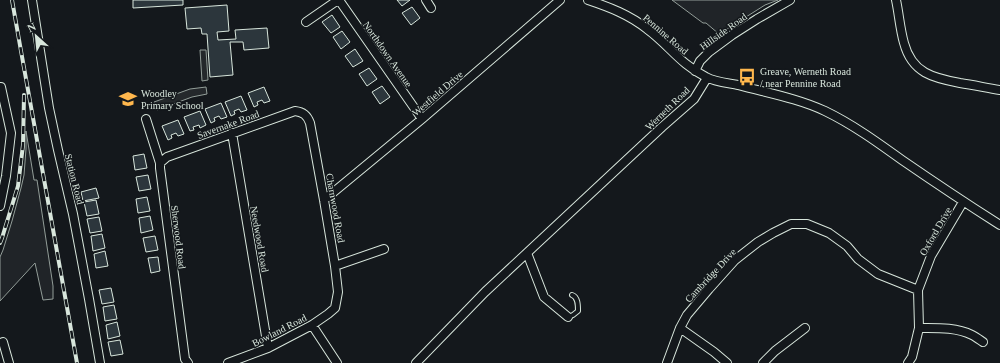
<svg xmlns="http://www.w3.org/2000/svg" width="1000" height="363" viewBox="0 0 1000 363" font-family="'Times New Roman',serif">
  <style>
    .green { fill: #202428; stroke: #939e99 }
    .parking { fill: #24282b; stroke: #939e99 }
    .building { fill: #2c363c; stroke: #d8e6dc }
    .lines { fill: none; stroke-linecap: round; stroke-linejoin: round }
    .service-casing { stroke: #d8e6dc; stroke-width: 6 }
    .minor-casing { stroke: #d8e6dc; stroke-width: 10 }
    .service { stroke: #14181c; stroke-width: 4 }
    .minor { stroke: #14181c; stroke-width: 8 }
    .rail-casing { stroke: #d8e6dc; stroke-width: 4 }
    .rail { stroke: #14181c; stroke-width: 2.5; stroke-dasharray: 8; stroke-linecap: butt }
    .labels { text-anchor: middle; stroke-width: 3; stroke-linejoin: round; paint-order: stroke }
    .street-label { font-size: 10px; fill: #d8e6dc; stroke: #14181c }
    .poi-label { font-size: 10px; fill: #d8e6dc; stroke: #14181c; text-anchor: start }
  </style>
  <rect width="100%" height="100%" fill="#14181c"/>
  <path class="green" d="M672 0H778L765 5 719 34 706 23H703Z
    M26 131 34 180H37L53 286V299L43 300 35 263 0 301V257L3 250 12 221 21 188 24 175 26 149Z"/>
  <path class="parking" d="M200 50H206L208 80 202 81Z
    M206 87 207 94 192 97 157 110 154 102 190 89Z"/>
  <path class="building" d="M133 0H183V5L133 8Z
    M397 0H410L402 6Z
    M227 5 229 31 217 32 218 40 236 39 235 30 267 28 269 48 244 50 243 42H230L233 75 210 77 207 34H202L201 28 187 29 185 8Z
    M412 7 420 18 411 25 402 13Z
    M332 15 340 27 331 33 322 22Z
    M342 31 350 42 341 49 333 37Z
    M355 49 363 61 353 67 345 56Z
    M369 68 377 79 367 86 359 74Z
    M382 86 390 97 380 104 372 92Z
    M264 87 270 101 264 103 262 100 257 102 258 105 254 107 248 93Z
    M241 96 247 110 241 112 239 109 234 111 235 114 231 116 225 102Z
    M221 103 227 117 221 119 219 116 214 118 215 121 211 123 205 109Z
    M200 111 206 125 200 128 199 125 193 127 194 130 190 131 184 117Z
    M178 120 184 134 178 136 176 133 171 135 172 138 168 140 162 126Z
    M144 154 147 168 135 170 133 156Z
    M148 175 151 189 139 191 136 177Z
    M96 188 99 198 83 201 81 192Z
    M147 197 150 211 138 213 136 199Z
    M96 200 99 214 87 216 84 202Z
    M150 216 153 230 141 233 139 218Z
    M99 217 102 231 90 233 87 219Z
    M102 234 105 248 93 251 91 236Z
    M155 236 158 250 146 252 143 238Z
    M105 251 108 266 96 268 94 254Z
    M158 257 160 271 151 273 148 258Z
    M111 288 114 302 102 304 99 290Z
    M114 305 117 319 105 321 103 307Z
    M117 322 120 336 108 339 106 325Z
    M120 340 123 354 111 356 108 342Z"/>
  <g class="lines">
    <g class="service-casing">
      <path id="service" d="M568 317 573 315 578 311C578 305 578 297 572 295"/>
    </g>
    <g class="minor-casing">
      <path id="minor" d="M32 0 49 108 58 150 73 214 89 299 100 363
        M339 0 422 119
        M426 0 431 8
        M588 0C609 7 630 15 647 29 669 45 680 64 706 77 715 82 728 83 738 85 767 93 797 98 825 111 852 124 877 142 902 160 934 182 967 204 1000 225
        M896 0C899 14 900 29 904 43 912 73 933 78 960 83 974 85 987 88 1000 90
        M306 22 338 0
        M695 71 700 61 709 52 732 35 757 19 790 0
        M0 87H1L11 133 6 176 0 206
        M146 119 160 163V168L185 359 188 363
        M232 133 268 348
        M160 163 167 157 295 111C303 112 307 115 310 123L324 200 335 266 338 292 335 308 328 314 312 325 268 348 228 363
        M324 200 422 119 560 0
        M527 253 544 297 568 317
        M335 266 384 249
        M312 325 337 363
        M680 328 714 352 727 363
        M919 328C937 328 956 327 972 335 976 337 980 340 983 342
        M3 342 9 363
        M416 363 485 292 662 127 694 99 707 78
        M667 363 680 328 687 315 709 289 735 260 758 242 773 233 791 224H807L829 233 847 246 858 259 878 274 918 290
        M763 363 775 351 805 328
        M908 363 912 357 919 328 918 290 931 256 963 202"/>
    </g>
    <use href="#service" class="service"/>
    <use href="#minor" class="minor"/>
    <g class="rail-casing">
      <path id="rail" d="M12 0 21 51 77 363
        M0 243 2 238 18 186 23 145 24 95"/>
    </g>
    <use href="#rail" class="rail"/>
  </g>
  <defs>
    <g id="bus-bare" transform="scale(1.38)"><path d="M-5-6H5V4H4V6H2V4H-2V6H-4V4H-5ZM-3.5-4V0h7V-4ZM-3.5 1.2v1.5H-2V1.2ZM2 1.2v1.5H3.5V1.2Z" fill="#ffb74d" stroke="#14181c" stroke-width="2.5" paint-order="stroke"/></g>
    <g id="school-bare" transform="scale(1.38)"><path d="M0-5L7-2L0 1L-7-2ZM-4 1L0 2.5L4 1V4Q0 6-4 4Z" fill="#ffb74d" stroke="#14181c" stroke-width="2.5" paint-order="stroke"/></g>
  </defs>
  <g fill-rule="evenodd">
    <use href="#bus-bare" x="747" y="77"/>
    <use href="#school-bare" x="128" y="99"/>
  </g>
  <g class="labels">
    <g class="street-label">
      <text transform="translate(723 31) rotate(-36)" y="4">Hillside Road</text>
      <text transform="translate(666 34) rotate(41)" y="4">Pennine Road</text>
      <text transform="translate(388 54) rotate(55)" y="4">Northdown Avenue</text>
      <text transform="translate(437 93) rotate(-41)" y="4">Westfield Drive</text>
      <text transform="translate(667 108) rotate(-44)" y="4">Werneth Road</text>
      <text transform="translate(228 124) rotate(-20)" y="4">Savernake Road</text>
      <text transform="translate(75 179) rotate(76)" y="4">Station Road</text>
      <text transform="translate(336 208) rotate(80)" y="4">Charnwood Road</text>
      <text transform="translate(935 231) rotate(-60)" y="4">Oxford Drive</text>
      <text transform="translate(179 237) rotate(83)" y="4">Sherwood Road</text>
      <text transform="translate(260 239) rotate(80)" y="4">Needwood Road</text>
      <text transform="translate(710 275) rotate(-47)" y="4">Cambridge Drive</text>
      <text transform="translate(279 330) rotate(-27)" y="4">Bowland Road</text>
    </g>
    <g class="poi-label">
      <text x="760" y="75">Greave, Werneth Road<tspan x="760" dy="12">/ near Pennine Road</tspan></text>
      <text x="141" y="97">Woodley<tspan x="141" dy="12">Primary School</tspan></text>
    </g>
  </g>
  <g transform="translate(36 36) rotate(333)" stroke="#14181c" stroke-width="3" paint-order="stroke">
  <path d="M0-3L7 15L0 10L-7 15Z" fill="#d8e6dc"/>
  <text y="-6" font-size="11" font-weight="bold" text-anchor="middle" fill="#d8e6dc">N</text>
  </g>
</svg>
